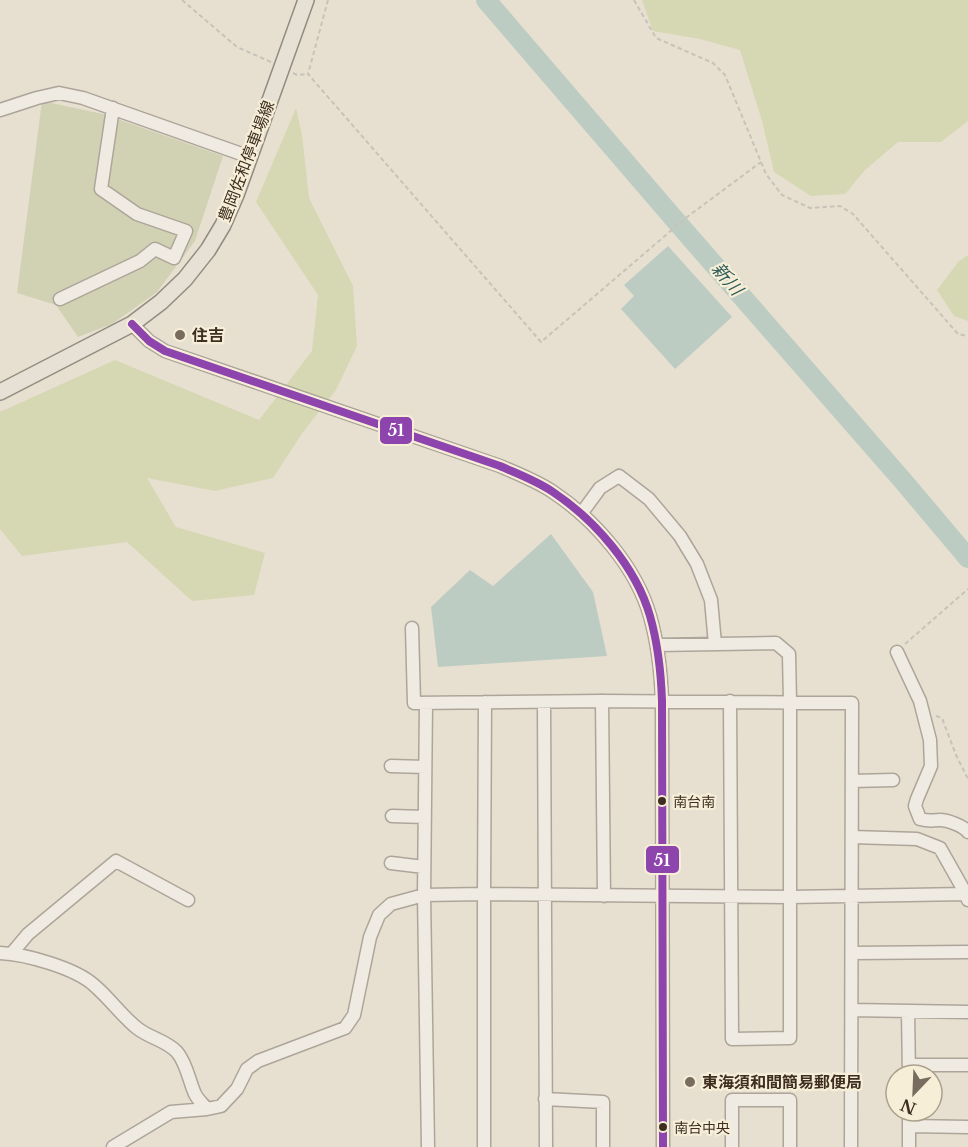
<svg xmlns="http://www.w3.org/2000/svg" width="968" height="1147" viewBox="0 0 968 1147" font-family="'Libre Baskerville','Noto Sans JP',serif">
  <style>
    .green { fill: #d6d7b3 }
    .cemetery { fill: #d1d1b3 }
    .water { fill: #bcccc2 }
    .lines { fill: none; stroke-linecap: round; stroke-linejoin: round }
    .river { stroke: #bcccc2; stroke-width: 20 }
    .minor-casing { stroke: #ada599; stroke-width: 15 }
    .major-casing { stroke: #928b80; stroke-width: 18 }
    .path { stroke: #c8c2b9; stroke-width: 2; stroke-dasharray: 4.5 3; stroke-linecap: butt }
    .minor { stroke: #efebe3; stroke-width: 12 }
    .major { stroke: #e6e1d4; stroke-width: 15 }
    .bus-1-casing { stroke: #f7eed8; stroke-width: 12 }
    .bus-1 { stroke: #8e44ad; stroke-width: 8 }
    .poi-dot { fill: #786c5e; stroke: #f7eed8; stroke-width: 2 }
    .bus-dot { fill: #3d2e20; stroke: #f7eed8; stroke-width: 2 }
    .labels { text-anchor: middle; stroke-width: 4.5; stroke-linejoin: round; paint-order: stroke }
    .bus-label { font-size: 14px; fill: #3d2e20; stroke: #f7eed8; text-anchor: start }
    .street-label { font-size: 16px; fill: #3d2e20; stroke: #f7eed8 }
    .poi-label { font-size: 16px; font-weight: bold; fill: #3d2e20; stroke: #f7eed8; text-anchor: start }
    .water-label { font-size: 18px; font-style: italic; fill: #2f5d5a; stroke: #f7eed8 }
    .line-badge { stroke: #f7eed8; stroke-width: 2 }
    .badge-label { font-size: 16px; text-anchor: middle; font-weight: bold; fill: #fff }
  </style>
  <rect width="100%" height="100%" fill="#e7e0d1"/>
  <path class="green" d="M642 0H968V121L941 142H898L865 170 845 194 811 196 774 172 762 121 740 50 700 39 653 31Z
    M296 108 302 135 309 198 353 286 357 346 336 390 303 432 273 478 215 491 147 478 176 527 265 553 254 595 192 601 127 542 22 556 0 529V412L115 360 259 420 312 351 318 295 256 202Z
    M968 255V321L954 316 937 290 959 261Z"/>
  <path class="cemetery" d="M42 101 103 114 223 156 195 241 157 292 112 324 78 337 56 305 17 293Z"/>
  <path class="water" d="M668 246 732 317 675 369 621 309 634 296 624 285Z
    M551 534 593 592 607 656 438 667 431 607 470 570 493 586Z"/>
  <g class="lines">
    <path class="river" d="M486 0 682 228 904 482 968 558"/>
    <g class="minor-casing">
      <path id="minor" d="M0 110 37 98 59 93 83 98 250 157
        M60 299 140 261 155 249 174 258 186 231 137 214 101 189 113 108
        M132 324 149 341 165 351 500 466C518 474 537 481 553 492 595 520 636 567 650 616 658 644 661 672 662 701L663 1147
        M581 514 600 488 619 476 649 499 680 536 697 564 711 600 715 644
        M412 628 414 703 602 701 852 703 851 1147
        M657 645 776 643 789 654 790 702V1038L732 1039 730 701
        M897 652 920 701 930 740 931 766 917 799 915 806 920 819C931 822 931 820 940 820 947 820 964 826 968 832
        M602 701 604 896
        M544 702 546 1147
        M426 703 424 895 428 1147
        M391 766 425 767
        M852 781 893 780
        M392 816 425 817
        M852 837 917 839 940 848 966 894 968 900
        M391 863 424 867
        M0 953C25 954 76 968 95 986 110 999 122 1016 137 1028 149 1038 166 1040 177 1052 187 1064 189 1081 195 1094 198 1100 203 1104 207 1109
        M12 953 28 934 116 861 188 900
        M852 953 968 952
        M852 1010 968 1012
        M908 1011 909 1075
        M909 1065H968
        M545 1099 603 1102V1147
        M909 1111V1147
        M909 1126 968 1127
        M113 1147 171 1112 207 1109 221 1106 237 1089 247 1069 258 1061 345 1028 354 1015 370 937 379 915 391 904 424 895 484 894 485 702
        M484 1147V894L790 897 966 894 968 891
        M732 1147V1100H790V1147"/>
    </g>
    <g class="major-casing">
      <path id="major" d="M0 392 132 324 161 302 185 279 208 250 223 225 236 195 306 0"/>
    </g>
    <path class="path" d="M182 0 237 47 271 62
      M328 0 308 74 541 342 687 217 761 162
      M634 0 656 38 713 63 725 75 766 174 782 195 810 208 840 206 853 214 958 334 968 336
      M293 73 297 75 308 74
      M905 644 968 589
      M936 716 942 718 956 755 968 779"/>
    <use href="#minor" class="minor"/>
    <use href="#major" class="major"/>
    <g class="bus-1-casing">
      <path id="bus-1" d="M132 324 149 341 165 351 500 466C518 474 537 481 553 492 595 520 636 567 650 616 658 644 661 672 662 701L663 1147"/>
    </g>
    <use href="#bus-1" class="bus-1"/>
  </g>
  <g class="poi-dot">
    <circle cx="180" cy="335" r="6"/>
    <circle cx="690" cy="1082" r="6"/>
  </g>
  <g class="bus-dot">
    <circle cx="662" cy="801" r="5"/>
    <circle cx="663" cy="1127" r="5"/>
  </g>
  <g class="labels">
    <g class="bus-label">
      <text x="673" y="807">南台南</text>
      <text x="674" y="1133">南台中央</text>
    </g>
    <g class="street-label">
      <text transform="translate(246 161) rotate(-69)" y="6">豊岡佐和停車場線</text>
    </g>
    <g class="poi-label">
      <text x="192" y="341">住吉</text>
      <text x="702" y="1088">東海須和間簡易郵便局</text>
    </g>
    <g class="water-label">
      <text transform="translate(727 279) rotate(49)" y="6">新川</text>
    </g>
  </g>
  <g class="line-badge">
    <rect x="379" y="416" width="34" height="29" rx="6" fill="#8e44ad"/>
    <rect x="645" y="845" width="35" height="29" rx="6" fill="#8e44ad"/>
  </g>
  <g class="badge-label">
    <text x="396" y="436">51</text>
    <text x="662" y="866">51</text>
  </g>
  <g transform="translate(914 1093) rotate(203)"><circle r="28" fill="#f7eed8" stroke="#ada18e" stroke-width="1.5"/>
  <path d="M0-4.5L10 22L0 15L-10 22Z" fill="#786c5e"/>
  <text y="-9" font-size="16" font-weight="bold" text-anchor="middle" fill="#3d2e20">N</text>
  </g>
</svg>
